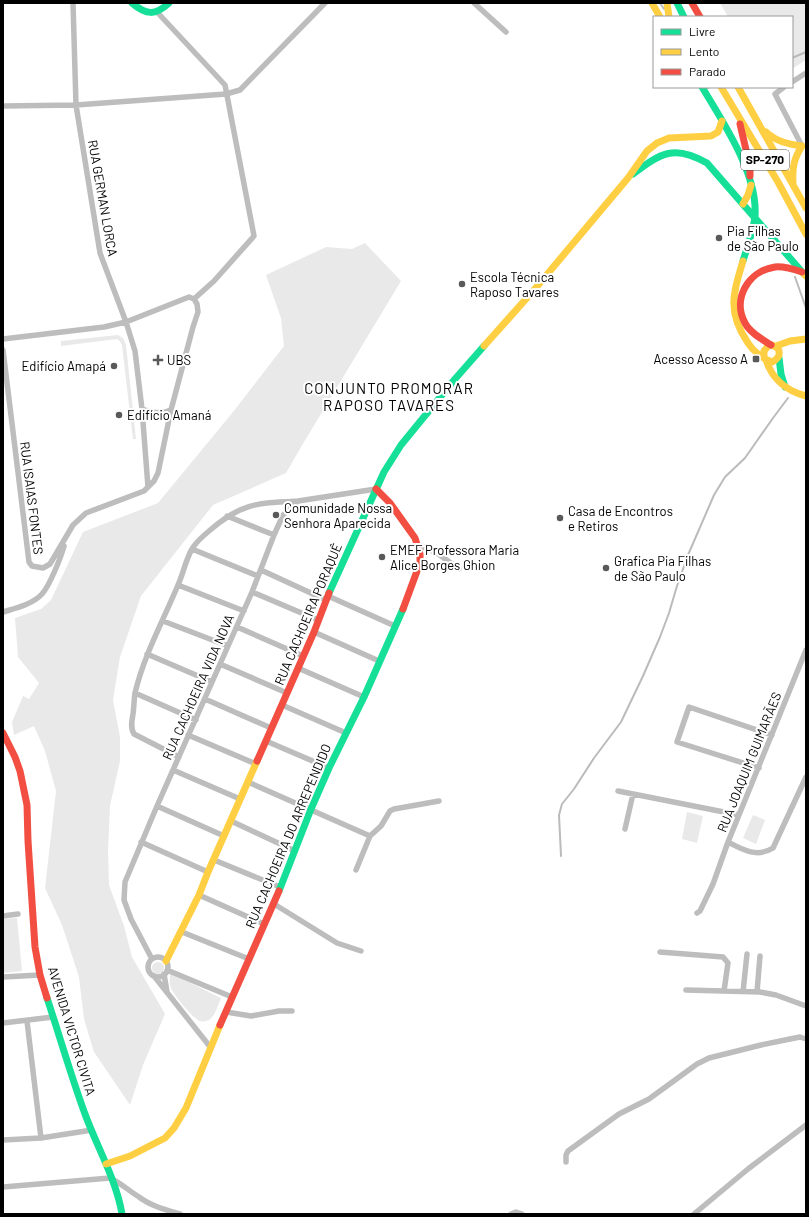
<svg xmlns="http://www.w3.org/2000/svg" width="809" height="1217" viewBox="0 0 809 1217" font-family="Barlow,sans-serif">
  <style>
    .green { fill: #e9e9e9 }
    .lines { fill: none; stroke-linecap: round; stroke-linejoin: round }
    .stream { stroke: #bbb; stroke-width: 2 }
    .street { stroke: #bdbdbd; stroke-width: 5.5 }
    .fast { stroke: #16e098; stroke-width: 7 }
    .slow { stroke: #ffcf43; stroke-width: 7 }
    .jam { stroke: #f24e42; stroke-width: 7 }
    .poi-dot { fill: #595959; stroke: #fff; stroke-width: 1.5 }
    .labels { text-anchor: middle; stroke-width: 4; stroke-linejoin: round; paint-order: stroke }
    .shield { fill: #fff; stroke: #4c4c4c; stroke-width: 1 }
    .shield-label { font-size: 12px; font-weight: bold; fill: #000 }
    .street-label { font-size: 13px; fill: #000; stroke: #fff }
    .poi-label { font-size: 13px; fill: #000; stroke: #fff; text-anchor: start }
    .quarter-label { font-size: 15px; letter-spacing: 1px; fill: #000; stroke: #fff }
  </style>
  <rect width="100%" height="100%" fill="#fff"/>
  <path class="green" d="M720 3H806V60L792 69V17H728Z
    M365 243 401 281 304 442 286 473 213 505 141 596 120 657 113 700 120 737V761L110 806 108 851 109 885 124 926 132 957 165 1014 143 1065 130 1105 94 1052 84 1019 79 977 62 925 45 888 56 791 45 751 34 726 14 735 12 722 23 696 29 699 39 683 18 657 15 618 41 609 51 600 83 532 158 503 233 412 284 346 281 318 266 275 326 247 352 249Z
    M118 335 123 338 126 345 136 439H133L122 345 120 341 117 339 61 346V341Z
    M687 812 703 816 697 843 682 839Z
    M753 815 765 820 756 844 743 838Z
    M17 918 22 971 3 973V919Z
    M152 968a6 6 0 1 1 12 0a6 6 0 1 1-12 0Z
    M170 973 221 998C218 1005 215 1016 209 1020 206 1021 203 1022 200 1021 193 1019 174 995 171 988 169 983 170 978 170 973Z"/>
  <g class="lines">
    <path class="stream" d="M660 3 664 9
      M792 58 806 52
      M708 87V88
      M795 277 806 308
      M561 856 559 815 562 804 574 789 594 758 621 722 643 676 660 637 669 613 677 586 688 555 714 495 725 477 745 458 773 418 788 398"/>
    <path class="street" d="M73 3 76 105 100 253 126 322 135 351 142 409 148 487
      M474 3 506 32
      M157 12 225 85 254 236 214 281 194 299
      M792 82 806 73
      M784 87 775 94 802 146
      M3 106 76 105 226 94 240 90 325 3
      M3 339 104 327 126 322 189 297 194 299 197 304 198 312 193 327 171 410 158 473 154 481 144 491 86 513 73 525 50 564 43 568 32 566 29 562 3 350
      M142 409C151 412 161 415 171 410
      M227 516 274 535
      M418 545 437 553 459 569
      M192 549 258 576
      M261 570 326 600
      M178 585 244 611
      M252 592 318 620
      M328 596 395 626
      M3 612C16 608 33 604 42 594 50 585 61 557 64 546
      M163 621 228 646
      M237 627 303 656
      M314 632 379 661
      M147 654 212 682
      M220 664 287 693
      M298 668 364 697
      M135 693 196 720
      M205 699 271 728
      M282 705 346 733
      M188 735 256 764
      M266 741 329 768
      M179 757 134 734C130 728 132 720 133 714 134 707 134 699 135 693 144 655 163 621 178 585 183 574 186 559 192 549 196 542 203 536 209 531 241 503 257 503 298 501
      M759 768 677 742 689 707 772 735
      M173 770 240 799
      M248 782 370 836 356 870
      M618 791 739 815
      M157 806 224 836
      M231 821 295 851
      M625 829 633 794
      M370 836 381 826 390 811 394 809 439 801
      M141 842 208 872
      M728 842C743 850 757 858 773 848L806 777
      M214 860 280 887
      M199 895 264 924
      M274 904 337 943 361 951
      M697 913 700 911 713 884 728 842 806 650
      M3 916 18 914
      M182 932 249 959
      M660 952 723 957 728 963 724 991
      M148 967a10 10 0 1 1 20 0a10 10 0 1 1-20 0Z
      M152 959 131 919 124 900 125 882 157 806 252 592 274 535 283 515 298 501 376 489
      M167 970 232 997
      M164 974 167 992
      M154 976 211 1048
      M3 977 40 975
      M686 990 760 992 776 995 806 1006
      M743 992 747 954
      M757 992 760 956
      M226 1012 251 1016 279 1011H292
      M27 1021 41 1138
      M3 1023 53 1017
      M3 1140 41 1138 92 1130
      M566 1162V1155L568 1151 619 1114 649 1099 697 1064 709 1058 761 1045 790 1039 800 1037 806 1039
      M3 1187 110 1178C121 1183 129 1191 139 1197 151 1206 166 1210 180 1214
      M511 1214 516 1212 522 1214
      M694 1214 748 1169 806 1125"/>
    <path class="fast" d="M132 3C146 15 155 16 169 3
      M677 3 684 17
      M702 87C723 122 758 174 755 216 754 230 747 247 743 261
      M633 174C661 153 674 144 707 163L803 273
      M779 358 781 374 785 387
      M329 593 384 472 401 445 455 379 484 346
      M279 891 311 809 329 768 364 697 403 609
      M47 998C60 1037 71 1076 85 1114 97 1147 116 1179 122 1214"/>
    <path class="slow" d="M652 3 660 17
      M667 3 669 17
      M721 87 778 182 806 234
      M738 87 806 208
      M766 132C777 142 788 144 802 146 794 158 792 168 793 183
      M743 204 748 195 751 185
      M743 261C733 294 727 312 748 343 753 351 763 359 772 362 778 359 781 355 778 348L772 345 768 346 764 351V358
      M803 273 806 276
      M484 346 534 290 628 178 647 151 657 143 669 138 711 136 718 132 722 121
      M776 346 790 341 806 339
      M766 360C772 379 787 391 806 396
      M166 961 199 895 208 872 257 761
      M106 1164 130 1156 165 1138 174 1128 186 1108 220 1025"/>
    <path class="jam" d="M692 3 700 17
      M740 124 750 167V176
      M771 345C762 339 750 333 745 323 732 299 748 271 775 267 784 266 793 269 802 272
      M376 489 390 503 415 538 420 554V563L403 609
      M3 733 15 757 20 771 27 805 28 841 35 947 40 975 47 998
      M257 761 314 632 329 593
      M220 1025 279 891"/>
  </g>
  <g class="poi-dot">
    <circle cx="719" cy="238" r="4"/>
    <circle cx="462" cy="284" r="4"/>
    <rect x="752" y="355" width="8" height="8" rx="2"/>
    <path d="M156 354h4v4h4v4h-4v4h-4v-4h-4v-4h4z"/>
    <circle cx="114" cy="366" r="4"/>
    <circle cx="119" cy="415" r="4"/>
    <circle cx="276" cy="515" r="4"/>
    <circle cx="560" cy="518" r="4"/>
    <circle cx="382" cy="557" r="4"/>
    <circle cx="606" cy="568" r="4"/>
  </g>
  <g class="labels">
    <rect class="shield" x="741" y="150" width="48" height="20" rx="3"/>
    <g class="shield-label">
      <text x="765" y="164">SP-270</text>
    </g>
    <g class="street-label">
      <text transform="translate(103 198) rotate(80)" y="5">RUA GERMAN LORCA</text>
      <text transform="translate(32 498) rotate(83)" y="5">RUA ISAIAS FONTES</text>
      <text transform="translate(308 614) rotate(-67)" y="5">RUA CACHOEIRA PORAQUÊ</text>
      <text transform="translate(198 687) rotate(-66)" y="5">RUA CACHOEIRA VIDA NOVA</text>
      <text transform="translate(749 762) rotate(-68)" y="5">RUA JOAQUIM GUIMARÃES</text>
      <text transform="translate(288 836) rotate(-67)" y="5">RUA CACHOEIRA DO ARREPENDIDO</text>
      <text transform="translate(72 1031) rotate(73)" y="5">AVENIDA VICTOR CIVITA</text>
    </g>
    <g class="poi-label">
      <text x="727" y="236">Pia Filhas<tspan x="727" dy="15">de São Paulo</tspan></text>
      <text x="470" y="282">Escola Técnica<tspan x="470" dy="15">Raposo Tavares</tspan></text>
      <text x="748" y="364" text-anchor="end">Acesso Acesso A</text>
      <text x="167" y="365">UBS</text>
      <text x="106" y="371" text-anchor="end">Edifício Amapá</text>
      <text x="127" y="420">Edifício Amaná</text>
      <text x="284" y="513">Comunidade Nossa<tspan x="284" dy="15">Senhora Aparecida</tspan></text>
      <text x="568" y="516">Casa de Encontros<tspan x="568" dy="15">e Retiros</tspan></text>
      <text x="390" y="555">EMEF Professora Maria<tspan x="390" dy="15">Alice Borges Ghion</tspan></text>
      <text x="614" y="566">Grafica Pia Filhas<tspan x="614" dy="15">de São Paulo</tspan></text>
    </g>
    <g class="quarter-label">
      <text x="389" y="394">CONJUNTO PROMORAR<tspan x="389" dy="17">RAPOSO TAVARES</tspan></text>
    </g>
  </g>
  <rect width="809" height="1217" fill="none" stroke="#000000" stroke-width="8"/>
  <rect x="653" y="16" width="140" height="72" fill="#ffffff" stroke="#999999"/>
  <rect x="661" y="29" width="20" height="6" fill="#16e098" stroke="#999999"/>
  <text x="689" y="36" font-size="12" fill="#000000">Livre</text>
  <rect x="661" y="49" width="20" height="6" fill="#ffcf43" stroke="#999999"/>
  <text x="689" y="56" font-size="12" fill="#000000">Lento</text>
  <rect x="661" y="69" width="20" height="6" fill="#f24e42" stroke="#999999"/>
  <text x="689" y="76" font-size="12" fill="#000000">Parado</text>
</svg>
